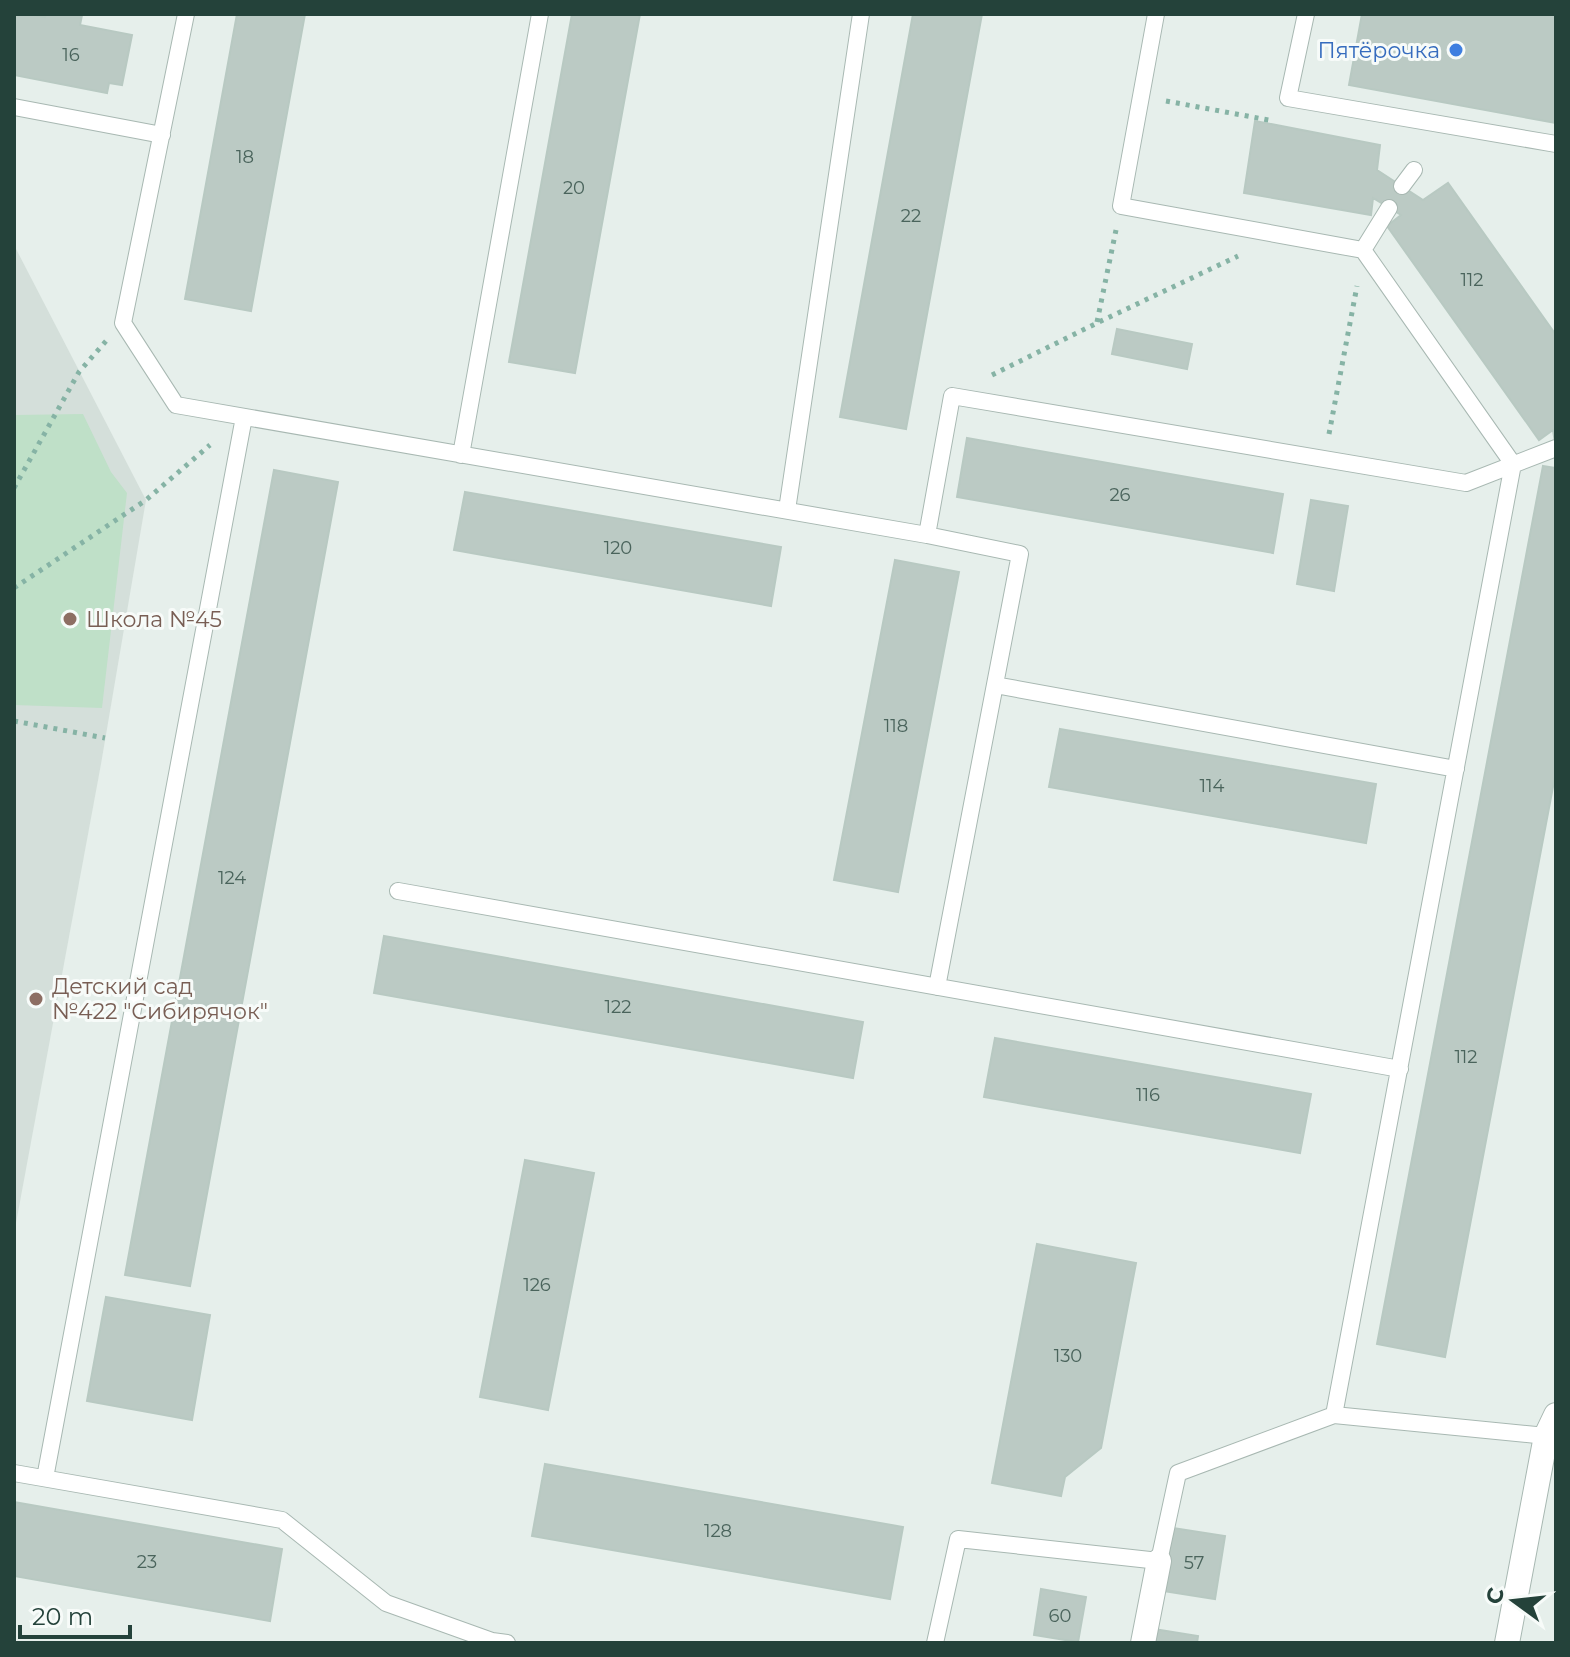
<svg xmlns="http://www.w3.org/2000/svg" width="1570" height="1657" viewBox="0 0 1570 1657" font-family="Montserrat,sans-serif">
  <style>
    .built { fill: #d4dfda }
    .green { fill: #bfe0c8 }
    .building { fill: #bbcac4; stroke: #b8c9c2; stroke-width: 2 }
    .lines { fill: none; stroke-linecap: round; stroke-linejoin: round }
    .service-casing { stroke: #a8b8b2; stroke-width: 18 }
    .minor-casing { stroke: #a8b8b2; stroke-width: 26 }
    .tertiary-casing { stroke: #a8b8b2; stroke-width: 26 }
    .path { stroke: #86b3a5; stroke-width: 5; stroke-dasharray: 4 6; stroke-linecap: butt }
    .service { stroke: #fff; stroke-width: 16 }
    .minor { stroke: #fff; stroke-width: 24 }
    .tertiary { stroke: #fff; stroke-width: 24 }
    .shop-dot { fill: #3f7fe0; stroke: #f7fbf9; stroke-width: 3 }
    .education-dot { fill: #8d6e63; stroke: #f7fbf9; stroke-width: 3 }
    .labels { text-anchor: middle; stroke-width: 6; stroke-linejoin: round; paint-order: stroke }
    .number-label { font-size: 18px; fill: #4a645c }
    .shop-label { font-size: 22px; fill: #366cbe; stroke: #f7fbf9; text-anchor: end }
    .education-label { font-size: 22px; fill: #785e54; stroke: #f7fbf9; text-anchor: start }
  </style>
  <rect width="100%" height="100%" fill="#e6efeb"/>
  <path class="built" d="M14 245 146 500 101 764 14 1234Z"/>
  <path class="green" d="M83 414 111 472 127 493 102 708 14 705V415Z"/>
  <path class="building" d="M14 14H29L45 17 46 14H74L82 15 80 25 132 35 122 85 109 83 107 93 14 75Z
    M237 14H305L251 311 185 299Z
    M572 14H640L575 373 509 362Z
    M913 14H982L906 429 840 417Z
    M1362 14H1556V123L1349 85Z
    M1255 121 1380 145 1377 170 1423 200 1448 183 1556 335V449L1553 430 1539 440 1387 226 1401 215 1373 198 1371 215 1244 193Z
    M1117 329 1192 344 1187 369 1112 354Z
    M967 438 1283 494 1273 553 957 497Z
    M1543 466 1556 468V771L1445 1357 1377 1344Z
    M274 470 338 482 190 1286 125 1275Z
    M465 492 781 547 771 606 454 550Z
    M1311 500 1348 506 1334 591 1297 584Z
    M895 560 959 572 898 892 834 880Z
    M1060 729 1376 784 1366 843 1049 787Z
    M384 936 863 1022 853 1078 374 993Z
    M995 1038 1311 1094 1300 1153 984 1097Z
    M525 1160 594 1173 548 1410 480 1397Z
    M1037 1244 1136 1263 1101 1448 1065 1477 1061 1496 992 1483Z
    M106 1297 210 1315 192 1420 87 1401Z
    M545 1464 903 1527 890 1599 532 1536Z
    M14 1502 282 1549 270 1621 14 1576Z
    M1173 1528 1225 1536 1215 1599 1163 1591Z
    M1041 1589 1086 1597 1078 1642 1034 1635Z
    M1154 1629 1198 1636 1197 1643H1152Z"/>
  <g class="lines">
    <g class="service-casing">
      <path id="service" d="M186 14 123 323 176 405 927 535 952 396 1466 483 1556 448
        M1156 14 1121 206 1363 250 1513 464 1334 1415
        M1306 14 1288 98 1556 144
        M14 107 162 135
        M1402 186 1414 170
        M1363 250 1389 208
        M461 455 540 14
        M787 510 861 14
        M927 535 1020 554 937 987
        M995 685 1456 769
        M398 891 1400 1069
        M14 1473 282 1520 386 1603 492 1641 507 1643
        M45 1478 244 417
        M935 1643 958 1539 1159 1561 1178 1473 1334 1415 1546 1436"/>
    </g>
    <g class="minor-casing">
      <path id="minor" d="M1143 1643 1159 1561
        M1507 1643 1546 1436"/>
    </g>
    <g class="tertiary-casing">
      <path id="tertiary" d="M1546 1436 1556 1415"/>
    </g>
    <path class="path" d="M1166 101 1274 121
      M1097 322 1116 230
      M992 375 1097 323 1238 256
      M1329 434 1357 286
      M14 488 79 372 106 341
      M14 588 146 500 210 445
      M14 721 105 738"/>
    <use href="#service" class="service"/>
    <use href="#minor" class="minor"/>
    <use href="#tertiary" class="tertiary"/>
  </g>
  <circle class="shop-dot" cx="1456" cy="50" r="8"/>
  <g class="education-dot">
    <circle cx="70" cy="619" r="8"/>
    <circle cx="36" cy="999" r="8"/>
  </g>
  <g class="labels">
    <g class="number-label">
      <text x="71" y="61">16</text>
      <text x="245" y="163">18</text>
      <text x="574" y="194">20</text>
      <text x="911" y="222">22</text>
      <text x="1472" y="286">112</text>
      <text x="1120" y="501">26</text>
      <text x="618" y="554">120</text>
      <text x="896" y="732">118</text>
      <text x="1212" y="792">114</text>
      <text x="232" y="884">124</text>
      <text x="618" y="1013">122</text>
      <text x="1466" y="1063">112</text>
      <text x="1148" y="1101">116</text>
      <text x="537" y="1291">126</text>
      <text x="1068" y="1362">130</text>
      <text x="718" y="1537">128</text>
      <text x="147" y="1568">23</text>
      <text x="1194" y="1569">57</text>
      <text x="1060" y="1622">60</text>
    </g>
    <g class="shop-label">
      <text x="1440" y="58">Пятёрочка</text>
    </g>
    <g class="education-label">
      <text x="86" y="627">Школа №45</text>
      <text x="52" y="994">Детский сад<tspan x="52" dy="25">№422 "Сибирячок"</tspan></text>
    </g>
  </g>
  <rect width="1570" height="1657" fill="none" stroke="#24423a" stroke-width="32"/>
  <g transform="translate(1514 1601) rotate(285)" stroke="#f7fbf9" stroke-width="6" paint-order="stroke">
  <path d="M0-6L14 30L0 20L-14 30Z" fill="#24423a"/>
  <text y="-12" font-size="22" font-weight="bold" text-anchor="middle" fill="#24423a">С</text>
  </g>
  <path d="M20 1625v12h110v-12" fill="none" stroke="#24423a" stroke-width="4"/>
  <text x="32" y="1625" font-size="24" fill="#24423a" stroke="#f7fbf9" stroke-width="6" paint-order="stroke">20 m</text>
</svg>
